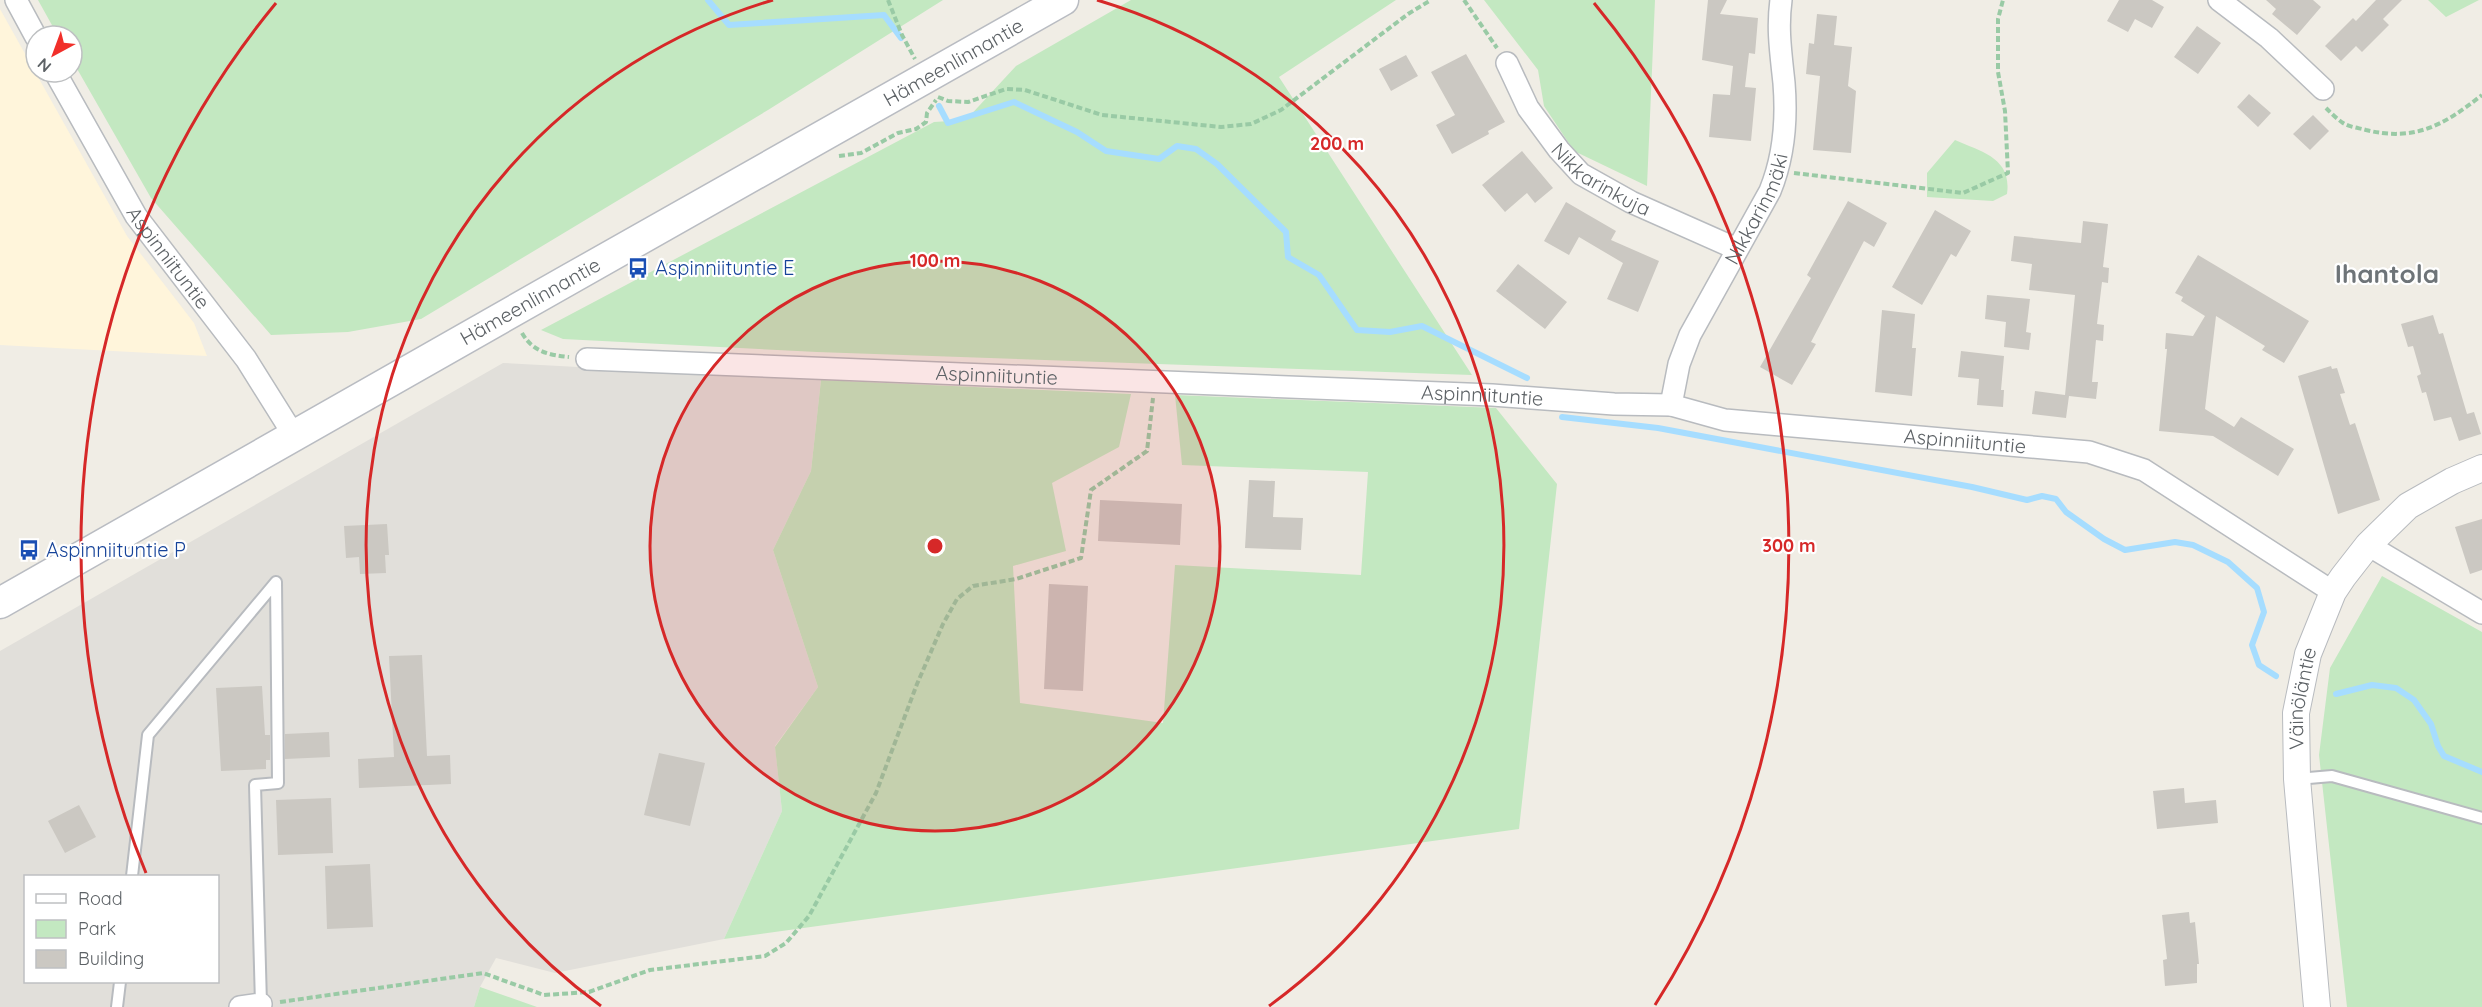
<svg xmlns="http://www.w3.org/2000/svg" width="2482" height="1007" viewBox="0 0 2482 1007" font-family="Quicksand,sans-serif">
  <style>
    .commercial { fill: #fff5db }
    .industrial { fill: #e1dfda; fill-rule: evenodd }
    .green { fill: #c3e8c1 }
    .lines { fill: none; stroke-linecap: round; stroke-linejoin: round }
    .stream { stroke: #a6ddff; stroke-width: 6 }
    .building { fill: #cbc8c2 }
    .service-casing { stroke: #b8bbbf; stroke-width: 14 }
    .minor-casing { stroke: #b8bbbf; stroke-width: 24 }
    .tertiary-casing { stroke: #b8bbbf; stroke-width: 28 }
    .secondary-casing { stroke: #b9bcc2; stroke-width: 33 }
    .path { stroke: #99caa5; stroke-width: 4; stroke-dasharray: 6 3; stroke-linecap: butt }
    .service { stroke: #fff; stroke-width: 10 }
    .minor { stroke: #fff; stroke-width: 21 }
    .tertiary { stroke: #fff; stroke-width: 26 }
    .secondary { stroke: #fff; stroke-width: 30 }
    .ring { fill: none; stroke: #d62828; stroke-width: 3 }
    .labels { text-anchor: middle; stroke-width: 4.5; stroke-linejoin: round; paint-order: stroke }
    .street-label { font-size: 20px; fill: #5d6266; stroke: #fff }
    .transit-label { font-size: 20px; fill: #164399; stroke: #fff; text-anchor: start }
    .district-label { font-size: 26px; font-weight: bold; fill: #6e7478; stroke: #fff }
    .centre { fill: #d62828; stroke: #fff; stroke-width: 3 }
    .ring-label { font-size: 18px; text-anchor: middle; font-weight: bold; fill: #d62828; stroke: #fff; stroke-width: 4.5; stroke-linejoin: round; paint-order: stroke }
  </style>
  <rect width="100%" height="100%" fill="#f0ede5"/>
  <path class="commercial" d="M0 9 127 236 194 323 207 356 0 345Z"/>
  <path class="industrial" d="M503 363 821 380 811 471 773 550 818 687 775 746 782 811 724 939 555 973 496 958 480 987 474 1007H0V651ZM26 876H218V982H26Z"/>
  <path class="green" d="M38 0H943L768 110 421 319 348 332 271 335 151 198 72 60V36H58Z
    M1131 0H1396L1279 77 1472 375 817 352 563 339 541 330 934 122 966 120 1016 66Z
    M1484 0H1655L1647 186 1574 151 1544 106 1538 70Z
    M2428 0H2479L2446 17Z
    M1955 140C1982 152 2012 158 2007 194L1993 201 1927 197V173Z
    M821 380 1131 394 1119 447 1052 483 1066 551 1013 566 1020 703 1163 723 1175 565 1361 575 1368 472 1182 465 1175 395 1496 408 1557 484 1519 829 724 939 782 811 775 747 818 687 773 550 811 471Z
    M2382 576 2482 632V1007H2347L2319 755 2330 668Z
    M480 987 537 1007H474Z"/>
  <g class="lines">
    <path class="stream" d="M708 0 729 25 884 15 901 38
      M939 106 948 123 1014 102 1077 132 1106 151 1159 159 1177 146 1196 149 1217 164 1286 232 1288 257 1319 275 1357 330 1390 332 1422 326 1527 378
      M1562 417 1658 428 1972 487 2027 500 2042 496 2056 499 2066 512 2104 539 2125 550 2175 542 2193 545 2228 562 2257 588 2264 612 2252 645 2259 665 2276 676
      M2336 694 2372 685 2396 688 2414 700 2431 724 2438 746 2444 756 2482 772"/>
  </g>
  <path class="building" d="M1708 0H1727L1720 14 1758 18 1755 54 1749 53 1745 87 1756 88 1751 141 1709 137 1713 94 1730 95 1733 66 1702 60Z
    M2119 0H2152L2164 7 2152 28 2135 19 2128 32 2107 21Z
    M2266 0H2313L2321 7 2297 35 2272 14 2276 9Z
    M2376 0H2402L2383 19 2389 25 2362 52 2356 46 2341 61 2325 46 2353 18 2356 21Z
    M1817 14 1837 16 1834 45 1852 47 1848 86 1856 91 1851 153 1813 150 1820 76 1806 74 1809 43 1814 44Z
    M2197 26 2221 43 2198 74 2174 57Z
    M1466 54 1505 122 1488 131 1489 134 1452 154 1436 125 1455 115 1431 72Z
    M1406 55 1418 76 1391 91 1379 69Z
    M2249 94 2271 113 2258 127 2237 107Z
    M2313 115 2329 131 2310 150 2293 134Z
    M1522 151 1553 188 1535 203 1527 193 1505 212 1482 185Z
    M1848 201 1887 223 1874 247 1864 241 1811 342 1816 344 1792 385 1760 367 1811 278 1807 275Z
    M1566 202 1616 231 1611 240 1659 261 1638 312 1607 299 1623 263 1579 237 1569 255 1544 241Z
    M1935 210 1971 231 1956 257 1951 254 1922 305 1892 287Z
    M2083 221 2108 224 2103 267 2109 268 2108 283 2102 282 2097 324 2104 325 2103 341 2096 340 2092 382H2098L2096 399 2069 396 2066 418 2032 414 2035 391 2065 395 2075 295 2029 290 2032 264 2011 261 2014 236 2081 243Z
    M2198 255 2309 321 2284 363 2262 350 2265 346 2216 316 2205 409 2234 427 2241 417 2294 449 2278 476 2213 436 2159 431 2167 349H2165L2166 333 2193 336 2205 316 2181 301 2183 297 2175 293Z
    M1518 264 1567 302 1545 329 1496 291Z
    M1987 295 2030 299 2026 332 2031 333 2029 350 2004 347 2006 322 1985 319Z
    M1882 310 1915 314 1912 348H1916L1912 396 1875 392Z
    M2433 315 2439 334 2443 333 2467 414 2474 412 2481 434 2459 441 2451 417 2434 421 2426 392 2422 393 2417 376 2421 374 2413 346 2408 347 2401 324Z
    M1961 351 2004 356 2001 390H2004L2003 407 1977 405 1979 379 1958 377Z
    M2331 366 2332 369 2337 368 2345 393 2340 394 2350 425 2355 423 2380 500 2338 514 2298 376Z
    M1249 480 1275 481 1273 517 1303 518 1301 550 1245 548Z
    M1100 500 1182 504 1180 545 1098 541Z
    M2482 519V570L2470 574 2455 527Z
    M387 524 389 555H385L386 573 360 574 359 557 346 558 344 526Z
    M1049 584 1088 586 1083 691 1044 689Z
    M422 655 427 756 450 755 451 784 359 788 358 759 394 757 389 656Z
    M262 686 265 735H270V760H266V769L221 771 216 688Z
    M329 732 330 757 285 759V734Z
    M659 753 705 763 690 826 644 815Z
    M2184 788 2185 803 2216 800 2218 823 2157 829 2153 791Z
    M331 798 333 853 278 855 276 800Z
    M79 805 96 837 65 853 48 821Z
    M370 864 373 927 327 929 325 866Z
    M2189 912 2190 923 2195 922 2199 964H2197V983L2165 986 2163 960 2167 959 2162 915Z"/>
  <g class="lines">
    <g class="service-casing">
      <path id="service" d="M2297 779 2332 776 2482 818
        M132 876 148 735 276 582
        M261 1004 255 785 278 783 276 582
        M117 1007 120 982"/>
    </g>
    <g class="minor-casing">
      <g id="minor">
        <path d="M16 0 36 37"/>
        <path d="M2219 0 2269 38 2323 89"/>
        <path id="s1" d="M1507 63 1528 108 1559 150 1581 174 1631 202 1737 249"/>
        <path id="s2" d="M55 72 136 216 246 359 293 434"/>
        <path id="s3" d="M587 359 1492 395 1614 404 1671 405 1725 420 2089 452 2144 470 2333 592"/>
        <path id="s4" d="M1671 405 1679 364 1690 335 1770 191C1784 157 1787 120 1784 83 1781 54 1777 29 1781 0"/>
        <path d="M2368 545 2482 613"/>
        <path d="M240 1007 261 1004"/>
      </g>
    </g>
    <g class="tertiary-casing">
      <g id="tertiary">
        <path id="s5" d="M2317 1007 2297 779 2296 713 2308 654 2333 592 2343 577 2368 545 2408 506 2452 481 2482 468"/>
      </g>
    </g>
    <g class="secondary-casing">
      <g id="secondary">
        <path id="s6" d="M0 603C353 399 709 202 1063 0"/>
      </g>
    </g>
    <path class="path" d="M888 0 902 35 915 59
      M1464 0 1497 48
      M938 97 948 101 968 102 1006 89 1025 90 1102 115 1221 127 1251 124 1281 110 1408 14 1431 0
      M2326 108C2331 113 2337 119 2343 123 2349 127 2359 128 2366 130 2415 142 2444 125 2482 95
      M839 156 861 153 898 133 916 129 926 122 927 113 936 100
      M1794 173 1963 193 2008 173 2005 111 1998 72V19L2003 0
      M522 333C533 352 549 355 569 357
      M280 1002 483 973 544 995 589 992 650 970 765 956 786 943 809 916 876 793 917 684 943 624 957 599 973 586 1016 579 1081 558 1091 490 1147 451 1153 398"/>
    <use href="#service" class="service"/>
    <use href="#minor" class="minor"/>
    <use href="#tertiary" class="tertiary"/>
    <use href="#secondary" class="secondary"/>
  </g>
  <circle cx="935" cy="546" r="285" fill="#d62828" fill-opacity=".12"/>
  <g class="ring">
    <circle cx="935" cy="546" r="285"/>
    <path d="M601 1006A569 569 0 0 1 773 0M1097 0A569 569 0 0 1 1269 1006"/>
    <path d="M146 873A854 854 0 0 1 276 3M1594 3A854 854 0 0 1 1655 1005"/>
  </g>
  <defs>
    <g id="bus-bare" transform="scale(1.62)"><path d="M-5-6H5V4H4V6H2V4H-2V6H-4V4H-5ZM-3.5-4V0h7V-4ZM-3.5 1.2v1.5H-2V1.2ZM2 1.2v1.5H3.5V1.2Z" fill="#1a4fb4" stroke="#fff" stroke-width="2.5" paint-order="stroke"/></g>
  </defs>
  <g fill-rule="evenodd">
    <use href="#bus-bare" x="638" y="268"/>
    <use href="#bus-bare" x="29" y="550"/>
  </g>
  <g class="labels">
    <g class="street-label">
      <text dy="7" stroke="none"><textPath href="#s6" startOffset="1096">Hämeenlinnantie</textPath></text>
      <text dy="7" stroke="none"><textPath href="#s1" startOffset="154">Nikkarinkuja</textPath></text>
      <text dy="7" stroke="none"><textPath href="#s4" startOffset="216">Nikkarinmäki</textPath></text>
      <text dy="7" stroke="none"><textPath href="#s2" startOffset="218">Aspinniituntie</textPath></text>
      <text dy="7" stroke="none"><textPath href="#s6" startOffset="610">Hämeenlinnantie</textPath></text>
      <text dy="7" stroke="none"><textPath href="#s3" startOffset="410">Aspinniituntie</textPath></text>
      <text dy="7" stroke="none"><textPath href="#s3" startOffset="896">Aspinniituntie</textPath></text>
      <text dy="7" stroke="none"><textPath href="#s3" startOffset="1382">Aspinniituntie</textPath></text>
      <text dy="7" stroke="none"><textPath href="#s5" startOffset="310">Väinöläntie</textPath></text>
    </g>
    <g class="transit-label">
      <text x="655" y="275">Aspinniituntie E</text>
      <text x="46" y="557">Aspinniituntie P</text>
    </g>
    <g class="district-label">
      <text x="2387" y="283">Ihantola</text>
    </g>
  </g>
  <circle cx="935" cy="546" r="9" class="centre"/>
  <g class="ring-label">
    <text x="1337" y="150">200 m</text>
    <text x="935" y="267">100 m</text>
    <text x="1789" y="552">300 m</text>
  </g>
  <rect x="24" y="875" width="195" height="108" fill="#ffffff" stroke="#bec0c2" stroke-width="1.5"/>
  <rect x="36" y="894" width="30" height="9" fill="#ffffff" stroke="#bec0c2" stroke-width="1.5"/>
  <text x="78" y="905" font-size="18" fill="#5d6266">Road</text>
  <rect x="36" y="920" width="30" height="18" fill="#c3e8c1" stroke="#bec0c2" stroke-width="1.5"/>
  <text x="78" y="935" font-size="18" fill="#5d6266">Park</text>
  <rect x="36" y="950" width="30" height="18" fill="#cbc8c2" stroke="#bec0c2" stroke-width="1.5"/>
  <text x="78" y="965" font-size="18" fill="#5d6266">Building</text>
  <g transform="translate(54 54) rotate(221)"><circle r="28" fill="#ffffff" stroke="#bec0c2" stroke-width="1.5"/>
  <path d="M0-4.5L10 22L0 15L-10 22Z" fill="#f12f2a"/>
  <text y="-9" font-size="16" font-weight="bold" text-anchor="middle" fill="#5d6266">N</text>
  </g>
</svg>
